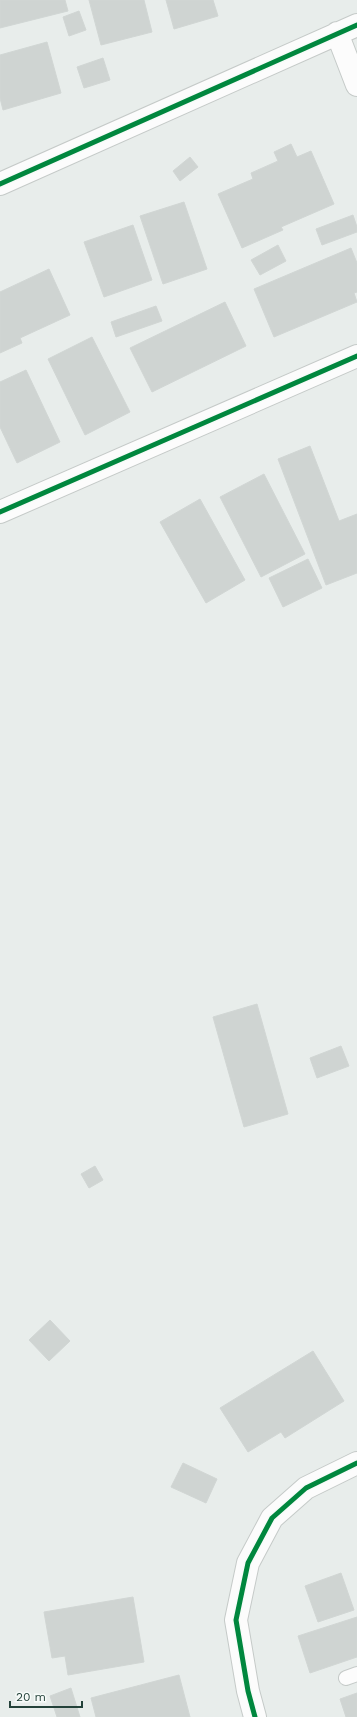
<svg xmlns="http://www.w3.org/2000/svg" width="357" height="1717" viewBox="0 0 357 1717" font-family="'Work Sans',sans-serif">
  <style>
    .building { fill: #cfd4d2; stroke: #d1d6d4 }
    .lines { fill: none; stroke-linecap: round; stroke-linejoin: round }
    .lane-casing { stroke: #c5cac8; stroke-width: 16 }
    .street-casing { stroke: #c5cac8; stroke-width: 24 }
    .lane { stroke: #fcfcfc; stroke-width: 14 }
    .street { stroke: #fcfcfc; stroke-width: 22 }
    .cycleway-casing { stroke: #f7fbf9; stroke-width: 8 }
    .cycleway { stroke: #00873e; stroke-width: 5 }
  </style>
  <rect width="100%" height="100%" fill="#e8edeb"/>
  <path class="building" d="M0 0H65L68 11 0 28Z
    M89 0H144L152 32 101 45Z
    M166 0H213L218 16 174 29Z
    M79 11 86 30 69 36 63 17Z
    M47 42 61 93 3 110 0 98V55Z
    M103 58 110 80 84 88 77 67Z
    M291 144 297 157 311 151 334 204 281 227 283 230 242 248 218 194 253 179 251 173 278 161 274 152Z
    M190 157 198 167 180 181 173 171Z
    M184 202 207 269 163 284 140 216Z
    M353 215 357 227V232L322 245 316 229Z
    M133 225 152 280 104 297 84 242Z
    M278 245 286 261 260 275 251 260Z
    M351 248 357 263V292L354 293 357 302 274 337 254 289Z
    M49 269 70 315 20 338 22 343 0 353V292Z
    M225 302 246 346 152 392 130 348Z
    M156 306 162 321 116 337 111 322Z
    M92 337 130 412 85 435 48 359Z
    M26 370 60 442 17 463 0 427V382Z
    M310 446 339 521 357 514V573L326 585 278 459Z
    M264 474 305 554 261 577 220 497Z
    M200 499 245 580 206 603 160 522Z
    M308 559 322 588 283 607 269 578Z
    M257 1004 288 1114 244 1127 213 1017Z
    M341 1046 349 1066 317 1078 310 1058Z
    M95 1166 103 1180 89 1188 81 1174Z
    M50 1320 70 1341 49 1361 29 1340Z
    M313 1351 344 1401 285 1438 281 1432 248 1452 220 1408Z
    M183 1463 217 1479 206 1503 171 1487Z
    M341 1573 354 1610 318 1622 305 1586Z
    M133 1597 144 1662 68 1675 65 1656 52 1658 44 1612Z
    M357 1617V1657L310 1673 298 1636Z
    M179 1675 190 1717H96L91 1698Z
    M71 1688 80 1717H57L50 1696Z
    M357 1693V1717H346L340 1699Z"/>
  <g class="lines">
    <g class="lane-casing">
      <path id="lane" d="M346 1678 357 1674"/>
    </g>
    <g class="street-casing">
      <path id="street" d="M337 33 357 85
        M0 184 357 25
        M0 512 357 356
        M255 1717 248 1691 236 1620 248 1563 272 1518 306 1488 357 1463"/>
    </g>
    <use href="#lane" class="lane"/>
    <use href="#street" class="street"/>
    <g class="cycleway-casing">
      <path id="cycleway" d="M0 184 357 25
        M0 512 357 356
        M255 1717 248 1691 236 1620 248 1563 272 1518 306 1488 357 1463"/>
    </g>
    <use href="#cycleway" class="cycleway"/>
  </g>
  <path d="M10 1701v6h72v-6" fill="none" stroke="#24423a" stroke-width="2"/>
  <text x="16" y="1701" font-size="12" fill="#24423a" stroke="#f7fbf9" stroke-width="3" paint-order="stroke">20 m</text>
</svg>
